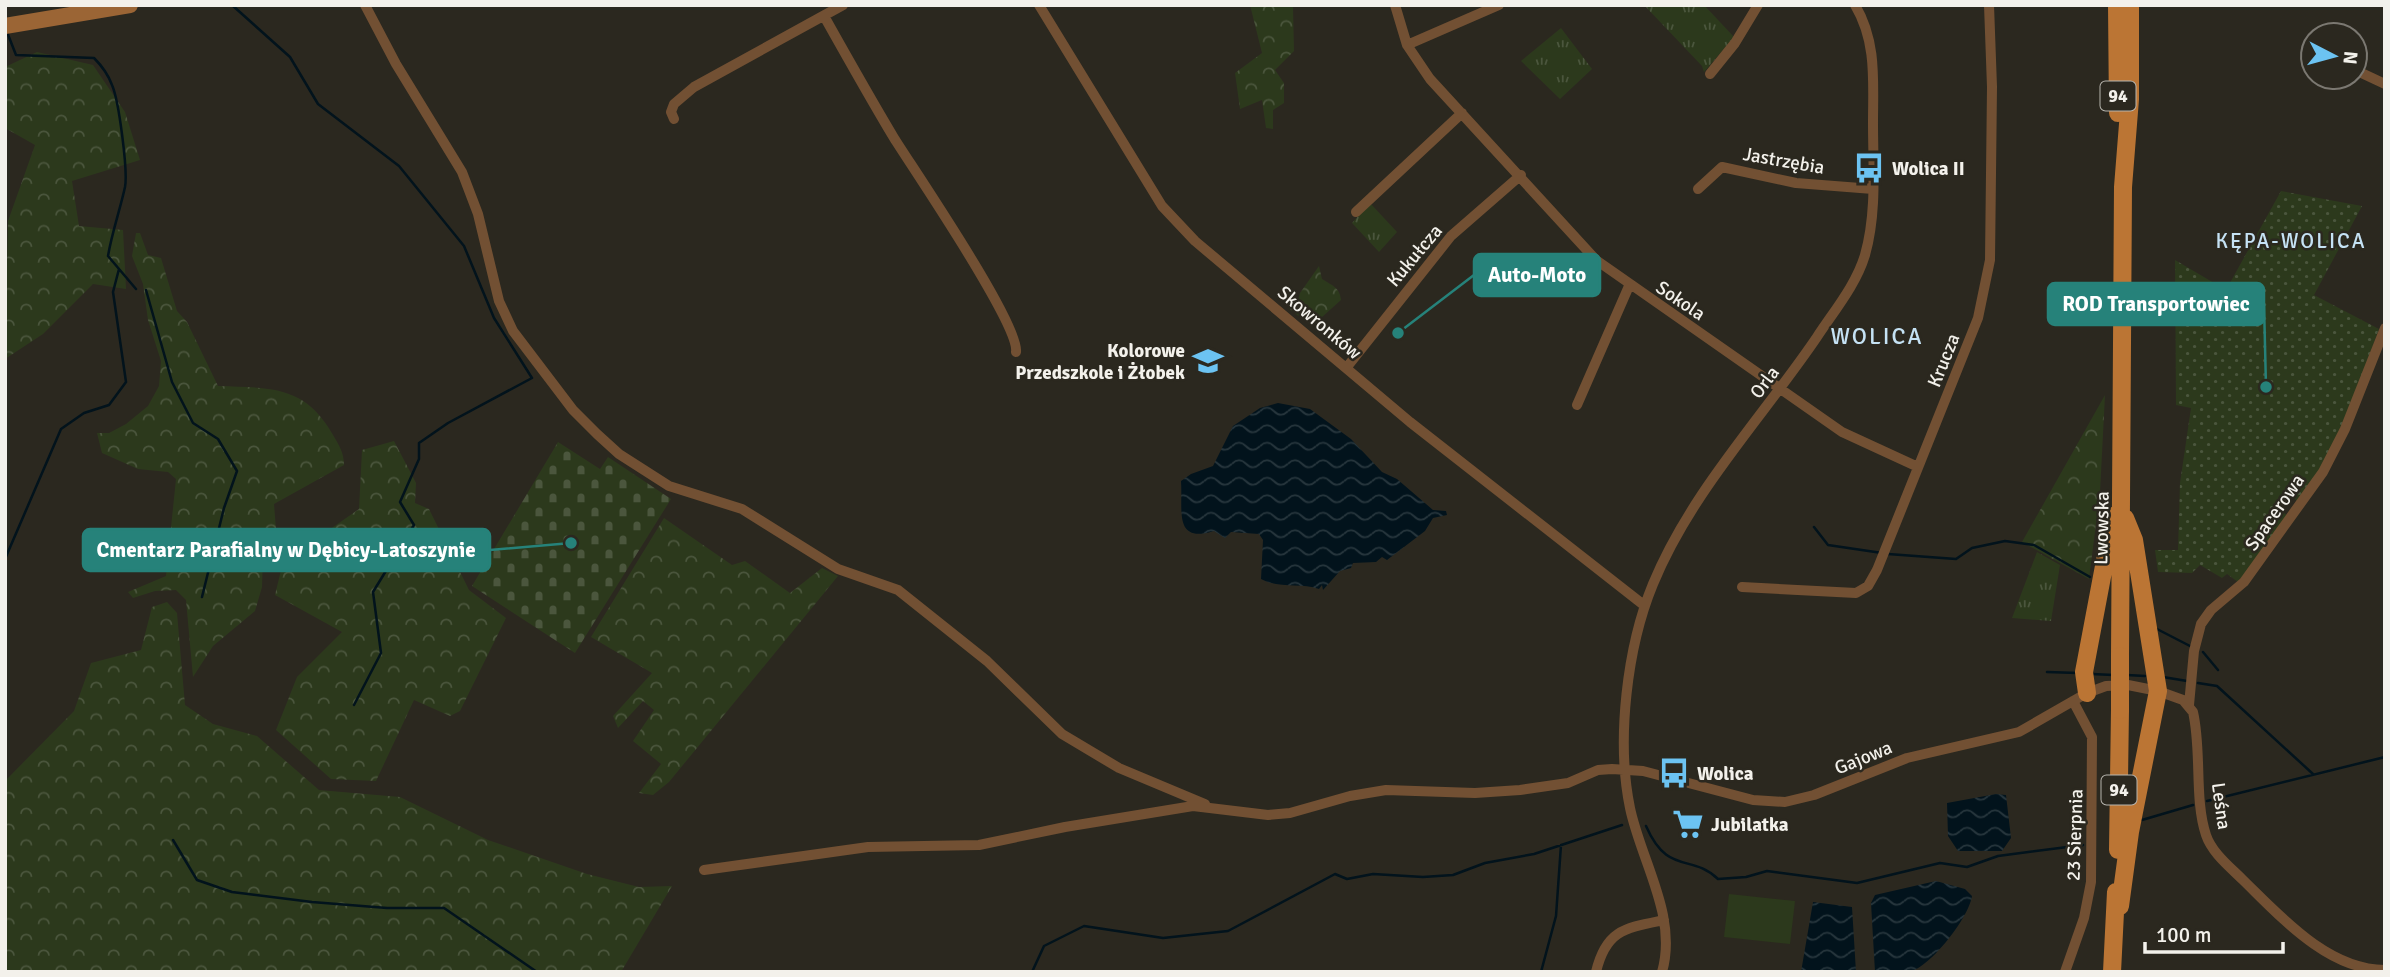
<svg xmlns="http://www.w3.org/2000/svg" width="2390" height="977" viewBox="0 0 2390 977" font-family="Signika,sans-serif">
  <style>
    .grass { fill: url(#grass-tufts) }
    .forest { fill: url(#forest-crowns) }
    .cemetery { fill: url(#cemetery-stones) }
    .park { fill: #2c391c }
    .garden { fill: url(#garden-dots) }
    .water { fill: url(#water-waves) }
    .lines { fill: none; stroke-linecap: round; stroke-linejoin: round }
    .stream { stroke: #02131c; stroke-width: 2.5 }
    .street { stroke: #725033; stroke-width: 10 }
    .secondary { stroke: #9b6535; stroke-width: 16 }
    .primary { stroke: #bb7534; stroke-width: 18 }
    .primary-bridge { stroke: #bb7534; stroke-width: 18 }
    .labels { text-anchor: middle; stroke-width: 5; stroke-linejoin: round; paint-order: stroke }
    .shield { fill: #2b281f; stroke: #b7b5ae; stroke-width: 2 }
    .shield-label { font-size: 18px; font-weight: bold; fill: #f3f1eb }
    .street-label { font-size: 19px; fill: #f3f1eb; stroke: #2b281f }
    .poi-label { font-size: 19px; font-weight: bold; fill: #f3f1eb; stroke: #2b281f; text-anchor: start }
    .neighbourhood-label { font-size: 21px; letter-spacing: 2px; fill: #c5e2f4; stroke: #2b281f }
    .quarter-label { font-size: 23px; letter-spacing: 2px; fill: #c5e2f4; stroke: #2b281f }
    .leader { fill: none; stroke: #26827a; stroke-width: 2.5 }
    .callout-dot { fill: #26827a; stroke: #2b281f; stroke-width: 2.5 }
    .callout { fill: #26827a; stroke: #26827a; stroke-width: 2.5 }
    .callout-label { font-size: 21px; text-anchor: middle; font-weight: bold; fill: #fff }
  </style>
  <defs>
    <pattern id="grass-tufts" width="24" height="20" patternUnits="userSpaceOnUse" patternTransform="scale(1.75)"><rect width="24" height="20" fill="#2c391c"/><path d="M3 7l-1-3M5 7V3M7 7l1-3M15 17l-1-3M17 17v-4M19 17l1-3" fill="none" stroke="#4b563d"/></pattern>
    <pattern id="forest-crowns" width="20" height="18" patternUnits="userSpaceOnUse" patternTransform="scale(1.75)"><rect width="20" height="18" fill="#2c391c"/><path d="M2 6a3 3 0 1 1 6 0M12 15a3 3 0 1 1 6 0" fill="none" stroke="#4b563d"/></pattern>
    <pattern id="cemetery-stones" width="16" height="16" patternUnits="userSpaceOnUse" patternTransform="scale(1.75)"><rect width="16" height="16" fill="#2c391c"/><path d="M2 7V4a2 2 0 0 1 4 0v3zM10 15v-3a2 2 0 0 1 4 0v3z" fill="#4b563d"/></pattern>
    <pattern id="garden-dots" width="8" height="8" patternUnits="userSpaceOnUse" patternTransform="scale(1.75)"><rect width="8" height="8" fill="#2c391c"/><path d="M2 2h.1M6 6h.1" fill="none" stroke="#4b563d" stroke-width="1.8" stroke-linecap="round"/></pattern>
    <pattern id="water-waves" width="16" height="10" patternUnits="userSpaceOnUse" patternTransform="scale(1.75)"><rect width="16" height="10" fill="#02131c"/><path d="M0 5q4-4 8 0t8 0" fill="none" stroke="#27363d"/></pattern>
  </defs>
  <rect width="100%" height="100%" fill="#2b281f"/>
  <path class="grass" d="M1644 5H1704L1734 37 1704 72 1702 66Z
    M1561 28 1592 69 1560 99 1521 61Z
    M1370 203 1397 232 1379 252 1352 223Z
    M2037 552 2060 565 2051 621 2012 618Z"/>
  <path class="forest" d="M1250 5 1293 7 1294 51 1275 70 1284 83V103L1273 110V129L1266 128 1262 100 1240 109 1235 73 1262 53Z
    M37 52 93 65 125 112 140 160 72 181 79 226 123 230 126 289 93 284 43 334 5 359 8 221 35 145 5 128V67Z
    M136 233H140L148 255 161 258 177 311 187 322 218 386C271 388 305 385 333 435 339 445 344 453 344 465L274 504 277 542 263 555 262 587 255 611 213 646 193 677 186 600 176 590 155 591 133 598 128 592 166 576 176 479 168 472 138 469 102 453 97 433H109L126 424 148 406 159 386 161 361 148 320 143 284 132 256Z
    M1319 266 1322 279C1331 285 1340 287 1341 300L1312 326 1288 308 1296 306 1300 293Z
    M2105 395 2100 492 2089 579 2022 542Z
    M394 441 416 483 415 503 429 509 469 590 506 618 460 711 450 716 414 700 376 781 331 779 276 730 297 677 342 632 275 595 283 562 359 509 362 450Z
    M664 518 732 565 745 561 790 593 822 568 838 576 669 782 653 795 639 793 661 764 633 741 654 710 643 701 618 728 613 716 652 673 591 637Z
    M167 602 177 613 185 705 213 724 257 736 319 790 400 797 488 840 587 874 639 887 672 886 621 972H5V781L74 711 91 663 141 650 152 607Z"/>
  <path class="cemetery" d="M558 442 600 469 608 457 671 499 575 653 472 586Z"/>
  <path class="park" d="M1729 894 1795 901 1790 944 1724 937Z"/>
  <path class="garden" d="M2281 191 2362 206 2314 295 2379 329 2347 415 2322 466 2299 502 2288 495 2279 509 2288 516 2238 582 2227 574 2222 578 2200 565 2192 573 2158 572 2155 550H2178L2180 483 2191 408 2176 405 2175 260 2226 290Z"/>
  <path class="water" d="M1278 403 1310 409 1351 439 1382 472 1397 479 1433 510 1446 511 1447 515 1433 518 1425 531 1387 560 1382 557 1376 562 1353 563 1351 568 1340 571 1323 590 1322 585 1319 589C1300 582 1279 589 1261 579L1263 540 1259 534 1231 532 1225 538 1214 531C1173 544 1183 510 1181 481L1191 474 1213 466 1233 426 1260 408Z
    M1996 794 2006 795 2011 838 2002 851H1958L1948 836 1947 803Z
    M1936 881 1965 889 1972 896C1969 917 1931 967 1909 972 1899 974 1886 972 1875 972L1871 903 1875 895Z
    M1813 902 1852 907 1856 972H1801Z"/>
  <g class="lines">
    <path class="stream" d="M232 5 290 57 318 104 399 166 464 246 494 318 532 378 448 423 419 443V459L400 502 414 525 373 592 381 653 354 705
      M7 32 16 55 94 58C102 66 108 74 112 85 119 101 128 171 125 187 120 210 112 232 108 256L136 289
      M146 290 172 382 193 423 218 439 237 471 224 508 202 597
      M1814 527 1828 545 1882 553
      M1888 554 1956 559 1972 548 2005 541 2034 545 2090 577
      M5 559 61 429 84 413 109 405 126 382 113 292 119 269
      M2155 628 2190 646
      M2203 652 2218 670
      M2047 672 2078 673
      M2092 674 2113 675
      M2127 675 2145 676
      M2163 677 2187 681
      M2198 683 2217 686 2313 774
      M2207 801 2385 757
      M2142 820 2193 805
      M1646 826C1668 876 1691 853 1718 879L1746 877 1767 871 1857 883 1940 863 1967 867 1998 856 2083 845
      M173 840 197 880 232 892 312 902 387 908H444L537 972
      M1032 972 1044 946 1084 926 1163 938 1228 931 1335 874 1347 879 1373 874 1423 877 1453 875 1485 863 1534 854 1622 825
      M1541 972 1556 916 1561 845"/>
    <path class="street" d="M365 5 396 64 462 172 478 214 499 301 513 331 573 410 597 434 619 454 669 486 742 509 838 569 898 590 987 661 1062 734 1119 768 1205 804
      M1039 5 1162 206 1195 241 1410 422 1645 606
      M1395 5 1407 45 1430 79 1596 260 1842 432 1918 467
      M824 16C847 57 870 98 894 138 914 170 1020 325 1016 352
      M1407 45 1499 5
      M2355 70 2385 84
      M1710 74 1735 43 1758 5
      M674 119 671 112 674 104 694 87 843 5
      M1698 189 1722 167 1796 183 1873 189
      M1356 212 1462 113
      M1347 367 1451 236 1521 175
      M1577 405 1629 286
      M1742 587 1856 593 1868 586 1877 570 1978 318 1990 260 1992 87 1989 5
      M2189 705 2194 651 2201 624 2211 610 2244 582 2323 472 2345 429 2385 328
      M704 870 868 847 979 845 1065 827 1193 806 1268 815 1290 813 1350 796 1386 790 1475 793 1520 790 1568 783 1598 770 1612 769 1643 771 1753 800 1785 802 1814 795 1907 758 2019 732 2087 693 2106 686 2128 685 2158 691 2183 700 2193 712C2202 751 2194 799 2206 835 2212 853 2230 867 2243 880 2281 917 2328 970 2385 970
      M1596 972C1606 930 1625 928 1664 920
      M1662 972C1678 916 1641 861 1630 808 1616 740 1627 647 1653 584 1691 492 1762 418 1817 337 1834 311 1856 285 1865 255 1877 213 1873 166 1873 123 1873 81 1877 42 1855 5
      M2065 972 2084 918 2091 882 2092 737 2073 701"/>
    <path class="secondary" d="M5 26 130 5"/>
    <path class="primary" d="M2117 5 2118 113
      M2120 656 2123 187 2130 99V5
      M2087 693 2084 672 2111 529 2116 515
      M2118 850 2120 710
      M2120 906 2130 832 2158 691 2134 540 2125 518
      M2112 972 2116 892"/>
    <path class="primary-bridge" d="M2120 710V656"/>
  </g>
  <defs>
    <g id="bus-bare" transform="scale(2.415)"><path d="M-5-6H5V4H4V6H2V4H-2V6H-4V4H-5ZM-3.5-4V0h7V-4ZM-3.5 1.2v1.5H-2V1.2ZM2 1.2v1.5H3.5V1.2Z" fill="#6cc3f2" stroke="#2b281f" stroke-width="2.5" paint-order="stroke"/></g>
    <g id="school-bare" transform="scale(2.415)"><path d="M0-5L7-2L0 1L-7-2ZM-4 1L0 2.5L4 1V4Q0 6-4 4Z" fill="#6cc3f2" stroke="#2b281f" stroke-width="2.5" paint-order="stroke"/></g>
    <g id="supermarket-bare" transform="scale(2.415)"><path d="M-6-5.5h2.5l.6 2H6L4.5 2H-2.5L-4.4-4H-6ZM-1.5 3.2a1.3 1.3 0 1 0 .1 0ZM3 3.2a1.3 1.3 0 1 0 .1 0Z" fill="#6cc3f2" stroke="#2b281f" stroke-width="2.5" paint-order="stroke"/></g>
  </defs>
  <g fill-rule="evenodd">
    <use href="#bus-bare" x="1869" y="168"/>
    <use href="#school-bare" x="1208" y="361"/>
    <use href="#bus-bare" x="1674" y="773"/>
    <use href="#supermarket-bare" x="1688" y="824"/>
  </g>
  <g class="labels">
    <g class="shield">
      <rect x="2100.5" y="81.5" width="35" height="29" rx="5"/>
      <rect x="2101.5" y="775.5" width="35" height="29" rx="5"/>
    </g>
    <g class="shield-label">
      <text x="2118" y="102">94</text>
      <text x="2119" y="796">94</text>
    </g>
    <g class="street-label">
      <text transform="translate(1784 160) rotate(10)" y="7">Jastrzębia</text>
      <text transform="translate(1414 255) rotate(-50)" y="7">Kukułcza</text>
      <text transform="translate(1681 300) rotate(34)" y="7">Sokola</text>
      <text transform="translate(1320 322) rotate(40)" y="7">Skowronków</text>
      <text transform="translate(1943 360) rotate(-68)" y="7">Krucza</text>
      <text transform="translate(1764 382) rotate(-53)" y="7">Orla</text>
      <text transform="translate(2274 512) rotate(-55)" y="7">Spacerowa</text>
      <text transform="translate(2101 528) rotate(-89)" y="7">Lwowska</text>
      <text transform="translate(1863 757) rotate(-22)" y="7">Gajowa</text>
      <text transform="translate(2222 806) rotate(82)" y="7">Leśna</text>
      <text transform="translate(2074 835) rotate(-88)" y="7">23 Sierpnia</text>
    </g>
    <g class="poi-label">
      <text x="1892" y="175">Wolica II</text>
      <text x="1185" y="357" text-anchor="end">Kolorowe<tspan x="1185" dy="22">Przedszkole i Żłobek</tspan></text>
      <text x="1697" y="780">Wolica</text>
      <text x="1711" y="831">Jubilatka</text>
    </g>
    <g class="neighbourhood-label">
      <text x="2291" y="248">KĘPA-WOLICA</text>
    </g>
    <g class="quarter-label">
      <text x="1877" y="344">WOLICA</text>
    </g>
  </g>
  <path class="leader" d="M1398 333L1474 275M2266 387L2264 304M571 543L490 550"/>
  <g class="callout-dot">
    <circle cx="1398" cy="333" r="7"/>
    <circle cx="2266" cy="387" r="7"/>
    <circle cx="571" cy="543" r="7"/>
  </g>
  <g class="callout">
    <rect x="1474" y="254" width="126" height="42" rx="7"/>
    <rect x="2048" y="283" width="216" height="42" rx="7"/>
    <rect x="83" y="529" width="407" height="42" rx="7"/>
  </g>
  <g class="callout-label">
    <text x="1537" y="282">Auto-Moto</text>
    <text x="2156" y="311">ROD Transportowiec</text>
    <text x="286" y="557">Cmentarz Parafialny w Dębicy-Latoszynie</text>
  </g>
  <rect width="2390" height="977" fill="none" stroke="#f3f1eb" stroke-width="14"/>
  <g transform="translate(2334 56) rotate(96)"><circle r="33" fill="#2b281f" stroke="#7b7871" stroke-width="2"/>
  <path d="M0-5L12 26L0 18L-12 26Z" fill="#6cc3f2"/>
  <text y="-10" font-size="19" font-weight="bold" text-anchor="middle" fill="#f3f1eb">N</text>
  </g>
  <path d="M2145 942v10h138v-10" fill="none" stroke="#f3f1eb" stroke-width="3.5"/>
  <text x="2156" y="942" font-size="21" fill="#f3f1eb" stroke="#2b281f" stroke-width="5" paint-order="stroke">100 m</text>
</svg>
